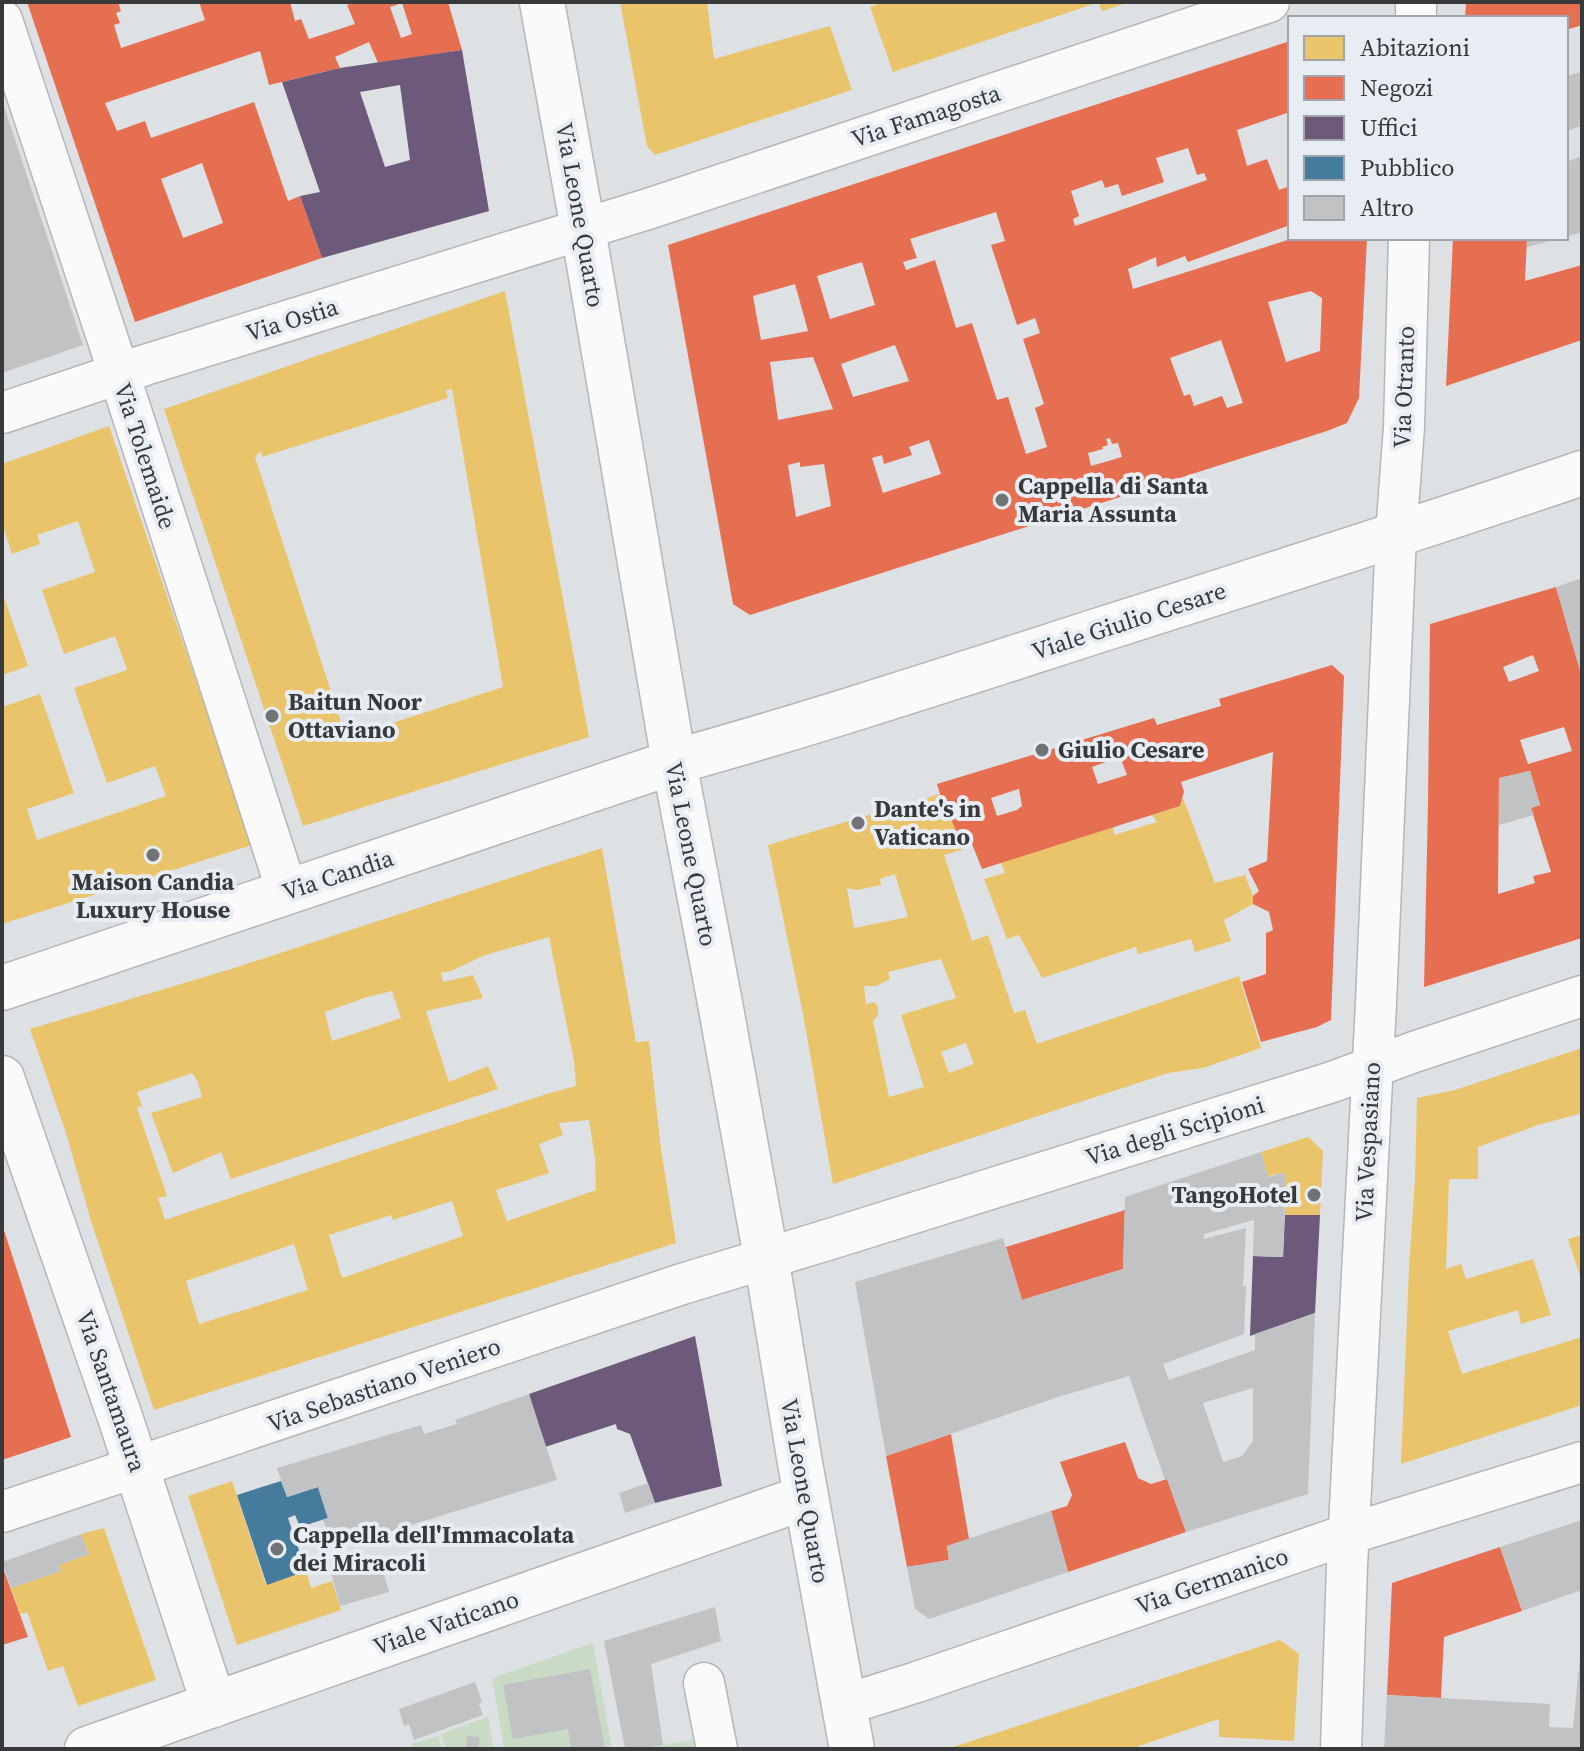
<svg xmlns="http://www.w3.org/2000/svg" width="1584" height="1751" viewBox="0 0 1584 1751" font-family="'Source Serif 4',serif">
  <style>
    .green { fill: #c9dbc5 }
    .homes { fill: #e9c46a; fill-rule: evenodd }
    .shops { fill: #e76f51; fill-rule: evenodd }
    .offices { fill: #6d597a; fill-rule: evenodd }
    .public { fill: #457b9d }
    .building { fill: #c0c2c4; fill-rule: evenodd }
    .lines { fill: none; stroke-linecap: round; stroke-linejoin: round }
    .minor-casing { stroke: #b4b6b9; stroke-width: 43 }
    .tertiary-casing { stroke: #b4b6b9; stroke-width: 47 }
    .secondary-casing { stroke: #b4b6b9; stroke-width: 47 }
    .minor { stroke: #fafafb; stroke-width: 40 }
    .tertiary { stroke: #fafafb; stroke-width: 44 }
    .secondary { stroke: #fafafb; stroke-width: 44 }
    .poi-dot { fill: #717476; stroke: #e8edf4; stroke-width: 3 }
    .labels { text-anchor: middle; stroke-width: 8; stroke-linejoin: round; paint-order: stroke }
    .street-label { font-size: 24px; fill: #37393b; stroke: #e8edf4 }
    .poi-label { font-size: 24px; font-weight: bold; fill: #37393b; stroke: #e8edf4; text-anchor: start }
  </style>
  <rect width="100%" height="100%" fill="#dee1e4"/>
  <path class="green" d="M593 1643 612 1749H504L492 1678Z
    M488 1717 494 1749H446L441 1734Z
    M438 1736 442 1749H413L411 1744Z
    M696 1739 698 1749H639Z"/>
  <path class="homes" d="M620 2H707L714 59 830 26 852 90 655 155 647 146Z
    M884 2H1096V3L893 72 870 7Z
    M1098 2H1126V3L1102 11Z
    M505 291 589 737 303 826 164 409ZM452 389 503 687 346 738 255 457 261 451 262 457 448 398 446 390Z
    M109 426 252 845 2 924V707L40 694 74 793 27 809 37 840 166 796 155 766 107 783 74 688 127 670 115 636 64 654 42 590 95 572 78 521 37 535 40 544 12 554 4 529 2 530V464Z
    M2 592 28 666 2 675Z
    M940 794 964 849 944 855 972 941 988 935 1014 1013 1025 1010 1037 1044 1239 976 1261 1048 1203 1068 1168 1073 833 1184 803 1014 768 845ZM895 874 908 917 854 928 847 888 857 890 881 885 880 879ZM941 959 956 998 901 1015 924 1087 889 1097 873 1021 878 1015V1006L874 1002 866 1004 864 986H876L890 979 888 972ZM966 1043 974 1064 949 1073 941 1052Z
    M1183 798 1215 883 1245 875 1253 896V904L1224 920 1231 941 1195 952 1191 939 1138 954 1136 947 1042 978 1019 935 1007 939 984 879 1005 873 1001 862 1113 827 1114 835 1157 822 1152 815 1180 806Z
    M602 848 636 1042 649 1041 661 1149 676 1243 154 1410 91 1221 66 1133 30 1029 231 969ZM549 937 574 1061 576 1086 550 1093 370 1151 165 1220 158 1198 167 1196 137 1108 142 1106 137 1092 192 1073 197 1080 202 1097 151 1113 173 1173 221 1152 231 1179 498 1089 488 1066 449 1082 426 1011 483 998 473 975 443 982 441 973 451 971 485 955ZM392 991 401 1018 332 1041 325 1012 367 997ZM589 1120 595 1159 596 1190 507 1221 496 1190 549 1173 539 1144 563 1135 559 1123ZM452 1201 463 1236 342 1278 329 1235 391 1215 393 1220ZM294 1244 308 1290 199 1324 186 1281Z
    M1582 1048V1113L1538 1125 1478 1147V1179H1449L1446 1269 1461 1264 1466 1279 1533 1259 1551 1315 1521 1324 1518 1310 1448 1331 1462 1374 1582 1337V1405L1401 1464 1409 1268 1415 1179 1417 1098 1455 1090Z
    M1308 1137 1323 1151 1320 1215H1285L1286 1174 1283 1173 1268 1176 1261 1152Z
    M1582 1235V1278L1581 1279 1568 1239Z
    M232 1481 266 1585 306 1571 311 1588 332 1581 341 1610 237 1645 188 1496Z
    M104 1528 156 1680 78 1706 63 1666 48 1671 27 1612 20 1614 11 1588 61 1571 59 1565 89 1554 81 1534Z
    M1280 1640 1299 1654 1294 1741 1219 1737V1719L1130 1749H947Z"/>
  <path class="shops" d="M27 2H118L121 11 116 13 120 23 114 25 121 48 205 20 199 2H280L281 4 290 2 295 21 301 19 309 39 355 24 347 5 358 2H448L462 50 378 63 369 42 335 57 340 68 269 85 260 51 105 103 117 131 145 121 151 138 254 102 288 201 300 196 322 258 135 322ZM402 3 412 34 401 38 390 7ZM202 163 223 223 183 238 161 179Z
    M1466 2H1582V25L1566 30V18H1465Z
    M1290 41V112L1237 130 1247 166 1267 159 1279 190 1290 186V225L1188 262 1185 256 1157 267 1156 257 1128 269 1133 289 1294 238H1367L1359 398 1347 423 1327 431 750 615 733 604 668 245ZM1188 148 1197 175 1204 173 1207 180 1075 226 1073 219 1079 216 1071 191 1102 180 1105 188 1118 184 1122 196 1164 182 1156 158ZM996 212 1005 241 991 245 1017 325 1035 318 1040 333 1023 339 1044 404 1035 408 1047 447 1026 454 1008 397 997 400 972 323 956 328 935 260 906 270 903 262 917 258 910 239ZM862 262 875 305 830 319 817 276ZM795 284 808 331 761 340 753 296ZM1311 291 1322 298 1320 351 1286 362 1268 302ZM1221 340 1243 403 1227 408 1222 396 1194 406 1190 394 1184 396 1170 358ZM895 345 909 381 853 397 841 364ZM813 357 833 409 778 420 770 362ZM1110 438 1112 444 1118 443 1122 457 1091 466 1088 453 1103 449 1102 447 1108 445 1106 439ZM929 440 941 474 883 493 872 458 882 455 884 464 912 455 909 447ZM800 462V467L824 464 831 506 796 517 788 465Z
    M1453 238H1527L1525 281 1582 265V340L1446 386Z
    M1556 587 1582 677V938L1424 987 1428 803 1430 624ZM1533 655 1539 671 1509 682 1503 667ZM1564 727 1572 751 1528 764 1520 740ZM1530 771 1540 805 1531 808 1551 872 1533 876 1535 883 1498 894 1499 778Z
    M1332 665 1344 676 1331 1020 1317 1027 1261 1042 1242 982 1266 974V933L1273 930 1269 912 1253 904V896L1259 891 1248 869 1267 861 1273 752 1181 782 1184 792 1180 806 982 869 972 844 964 849 940 794 937 784 1154 718 1157 725 1221 706 1219 699ZM1120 757 1127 775 1098 784 1092 767ZM1019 789 1022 806 1017 810 997 816 991 798Z
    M1125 1210 1123 1269 1022 1300 1006 1247Z
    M2 1224 71 1437 2 1460Z
    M951 1434 969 1539 947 1546 949 1560 907 1567 886 1456Z
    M1125 1442 1138 1478 1151 1484 1167 1479 1186 1532 1068 1572 1051 1511 1067 1506 1072 1495 1060 1462Z
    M1500 1547 1522 1611 1444 1637 1441 1698 1387 1695 1392 1583Z
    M2 1565 28 1637 2 1645Z"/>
  <path class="offices" d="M462 50 489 211 322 258 300 196 320 192 282 82 340 68ZM400 85 410 160 385 167 360 92Z
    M1285 1215H1320L1315 1313 1250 1336 1253 1256 1283 1257Z
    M695 1336 722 1486 655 1503 630 1434 617 1429 616 1424 545 1447 529 1394Z"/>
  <path class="public" d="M281 1481 287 1497 318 1487 328 1518 300 1527 295 1515 288 1518 306 1571 267 1585 237 1495Z"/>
  <path class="building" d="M1582 72V126L1566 131V76Z
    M2 100 83 345 2 373Z
    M1582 156V232L1566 237V162Z
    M1527 238H1557V239L1527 247Z
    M1582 578V674H1581L1556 587Z
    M1530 771 1540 805 1531 808 1534 815 1499 825V778Z
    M1261 1152 1268 1177 1283 1173 1286 1174 1283 1257 1253 1256 1254 1220 1204 1234V1239L1246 1228 1243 1286H1246L1244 1334 1163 1364 1169 1380 1255 1350V1334L1315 1313 1308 1494 1186 1532 1167 1479 1165 1480 1129 1376 1058 1397 886 1456 855 1282 1003 1238 1022 1300 1123 1269 1125 1197ZM1253 1388V1441L1242 1456 1223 1462 1203 1403Z
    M529 1394 557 1480 333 1549 323 1520 328 1518 318 1487 287 1497 277 1468 421 1425 424 1434 457 1424 455 1420Z
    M648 1483 655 1503 625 1513 619 1493Z
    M1051 1511 1068 1572 929 1619 915 1609 907 1567 949 1560 947 1546Z
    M1582 1520V1590L1522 1611 1500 1547Z
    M81 1534 89 1554 59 1565 61 1571 11 1588 2 1562Z
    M346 1561 348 1572 374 1563 382 1568 389 1592 340 1606 329 1566Z
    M715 1607 721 1641 651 1664 663 1745 639 1749H625L604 1641Z
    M1580 1656 1582 1657V1749H1384L1387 1695 1550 1704 1549 1727 1573 1728Z
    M590 1669 605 1749H571L568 1729 513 1739 503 1685Z
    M475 1682 482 1702 479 1704 483 1715 414 1740 409 1724 404 1726 399 1709Z
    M467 1736 480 1737 478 1749H466Z"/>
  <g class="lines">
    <g class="minor-casing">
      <path id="minor" d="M1416 18V2
        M2 20 108 340 287 891
        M2 413 145 365 651 208 1269 2
        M2 1512 682 1284 837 1237 1332 1082 1414 1052 1582 996
        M704 1683 717 1749
        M844 1705 917 1682 1349 1534 1582 1462
        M1341 1749 1347 1566 1376 1003 1396 535 1404 427 1409 238"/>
    </g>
    <g class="tertiary-casing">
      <path id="tertiary" d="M674 762C818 722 960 675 1103 629 1263 578 1423 527 1582 473
        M2 1078 121 1420 214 1705
        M87 1749 806 1497"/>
    </g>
    <g class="secondary-casing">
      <path id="secondary" d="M542 2 583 229 674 762 720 1003 766 1257 800 1463 852 1749
        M2 988 674 762"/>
    </g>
    <use href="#minor" class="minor"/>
    <use href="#tertiary" class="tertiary"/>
    <use href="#secondary" class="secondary"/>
  </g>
  <g class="poi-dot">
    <circle cx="1002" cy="500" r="8"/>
    <circle cx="272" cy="716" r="8"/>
    <circle cx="1042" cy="750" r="8"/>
    <circle cx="858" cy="823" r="8"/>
    <circle cx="153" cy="855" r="8"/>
    <circle cx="1314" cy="1195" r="8"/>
    <circle cx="277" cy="1549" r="8"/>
  </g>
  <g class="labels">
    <g class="street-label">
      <text transform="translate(926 116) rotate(-18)" y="8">Via Famagosta</text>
      <text transform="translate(580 215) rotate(80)" y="8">Via Leone Quarto</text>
      <text transform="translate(292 320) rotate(-17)" y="8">Via Ostia</text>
      <text transform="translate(1404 387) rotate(-88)" y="8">Via Otranto</text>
      <text transform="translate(145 456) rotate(72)" y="8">Via Tolemaide</text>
      <text transform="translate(1129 621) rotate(-18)" y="8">Viale Giulio Cesare</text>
      <text transform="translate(691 854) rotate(79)" y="8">Via Leone Quarto</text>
      <text transform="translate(338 875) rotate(-18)" y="8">Via Candia</text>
      <text transform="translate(1175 1131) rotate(-17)" y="8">Via degli Scipioni</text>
      <text transform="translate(1368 1142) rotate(-87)" y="8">Via Vespasiano</text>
      <text transform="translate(384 1385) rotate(-19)" y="8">Via Sebastiano Veniero</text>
      <text transform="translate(111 1391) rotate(71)" y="8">Via Santamaura</text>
      <text transform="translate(805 1491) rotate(80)" y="8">Via Leone Quarto</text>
      <text transform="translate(1212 1581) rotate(-19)" y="8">Via Germanico</text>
      <text transform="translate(446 1623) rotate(-19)" y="8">Viale Vaticano</text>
    </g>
    <g class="poi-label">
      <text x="1018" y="494">Cappella di Santa<tspan x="1018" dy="28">Maria Assunta</tspan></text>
      <text x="288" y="710">Baitun Noor<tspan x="288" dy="28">Ottaviano</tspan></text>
      <text x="1058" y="758">Giulio Cesare</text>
      <text x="874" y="817">Dante's in<tspan x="874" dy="28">Vaticano</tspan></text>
      <text x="153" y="890" text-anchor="middle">Maison Candia<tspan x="153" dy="28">Luxury House</tspan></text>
      <text x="1298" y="1203" text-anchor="end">TangoHotel</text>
      <text x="293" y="1543">Cappella dell'Immacolata<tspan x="293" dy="28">dei Miracoli</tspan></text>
    </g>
  </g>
  <rect width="1584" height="1751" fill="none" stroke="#37393b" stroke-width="8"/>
  <rect x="1288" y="16" width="280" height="224" fill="#e8edf4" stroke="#a1a5aa" stroke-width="2"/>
  <rect x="1304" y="36" width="40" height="24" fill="#e9c46a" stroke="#a1a5aa" stroke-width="2"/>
  <text x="1360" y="56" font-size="24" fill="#37393b">Abitazioni</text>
  <rect x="1304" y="76" width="40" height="24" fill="#e76f51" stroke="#a1a5aa" stroke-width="2"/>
  <text x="1360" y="96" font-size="24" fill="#37393b">Negozi</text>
  <rect x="1304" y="116" width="40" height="24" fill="#6d597a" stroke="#a1a5aa" stroke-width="2"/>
  <text x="1360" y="136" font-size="24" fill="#37393b">Uffici</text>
  <rect x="1304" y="156" width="40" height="24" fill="#457b9d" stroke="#a1a5aa" stroke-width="2"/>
  <text x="1360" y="176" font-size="24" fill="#37393b">Pubblico</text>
  <rect x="1304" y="196" width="40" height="24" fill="#c0c2c4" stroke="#a1a5aa" stroke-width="2"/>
  <text x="1360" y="216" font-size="24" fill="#37393b">Altro</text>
</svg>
